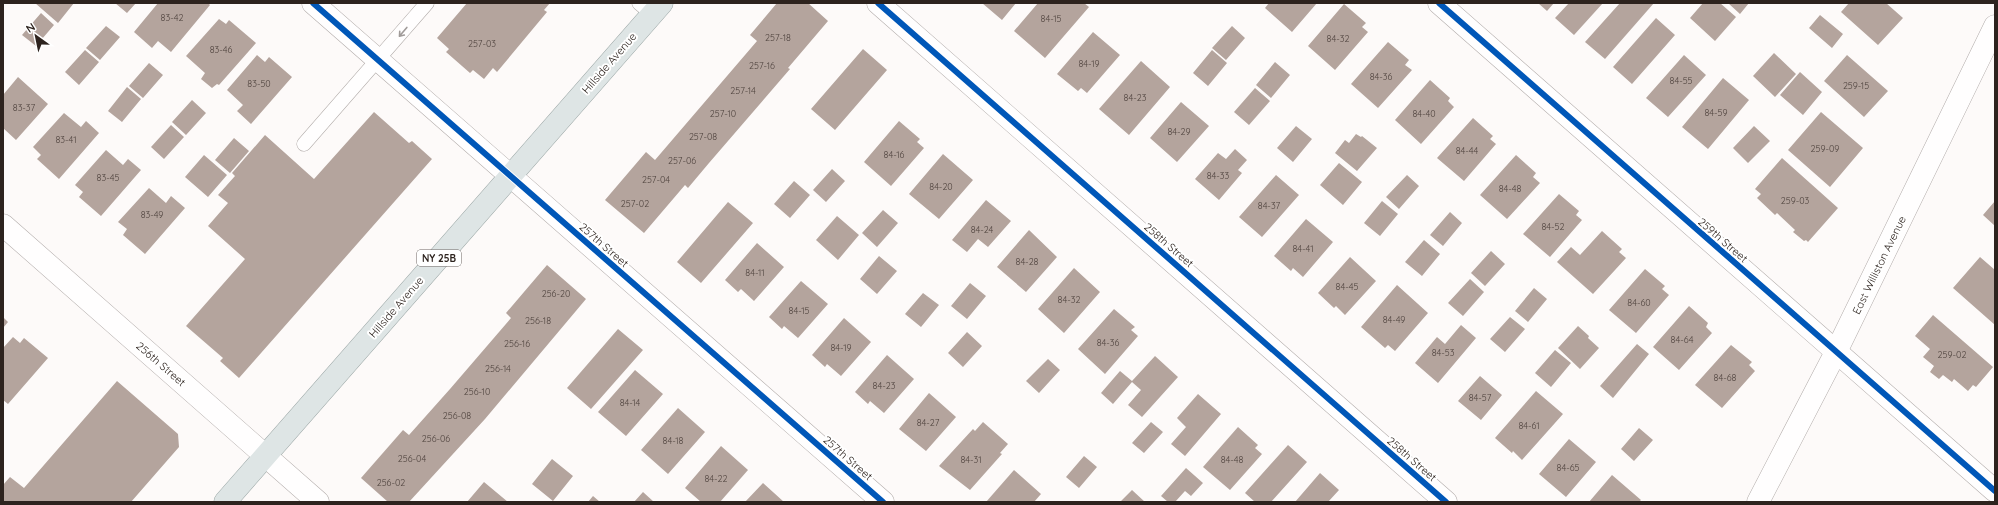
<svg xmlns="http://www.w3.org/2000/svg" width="1998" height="505" viewBox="0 0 1998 505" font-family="Quicksand,sans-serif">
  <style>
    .building { fill: #b4a49d }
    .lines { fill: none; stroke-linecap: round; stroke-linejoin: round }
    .lane-casing { stroke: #b2acaa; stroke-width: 15 }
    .street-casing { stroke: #b2acaa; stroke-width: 23 }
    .primary-casing { stroke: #9aa6a5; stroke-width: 23 }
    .lane { stroke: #fffefe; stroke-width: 14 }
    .street { stroke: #fffefe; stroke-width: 22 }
    .primary { stroke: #dee5e5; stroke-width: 22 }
    .cycleway-casing { stroke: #fff; stroke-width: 8 }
    .cycleway { stroke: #0057b8; stroke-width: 6 }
    .oneway { stroke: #a09b99 }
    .labels { text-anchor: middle; stroke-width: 4; stroke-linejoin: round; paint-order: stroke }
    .number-label { font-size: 9px; fill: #4f433e }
    .shield { fill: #fff; stroke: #6c6562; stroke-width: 1 }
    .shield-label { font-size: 10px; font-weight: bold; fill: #2d231e }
    .street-label { font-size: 11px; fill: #2d231e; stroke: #fff }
  </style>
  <rect width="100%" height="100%" fill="#fdfaf9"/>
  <path class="building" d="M35 3H74L58 23Z
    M115 3H136L127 13Z
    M158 3H208L210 5 171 52 158 41 152 48 134 32Z
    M467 3H550L544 10 547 12 497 72 493 68 484 79 473 70 470 73 446 52 449 49 437 38Z
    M777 3H808L828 21 788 68 790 69 709 163 688 188 685 185 644 233 605 200 646 152 655 160 757 41 750 35Z
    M982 3H1016L1002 20Z
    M1038 3H1084L1089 7 1045 58 1014 31Z
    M1269 3H1317L1292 32 1265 8Z
    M1538 3H1554L1547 11Z
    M1569 3H1603L1574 35 1555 18Z
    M1620 3H1654L1605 59 1585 42Z
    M1703 3H1720L1736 17 1715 41 1690 18Z
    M1728 3H1749L1740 14Z
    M1849 3H1886L1903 18 1878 45 1841 12Z
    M1344 4 1366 23 1362 27 1368 32 1335 70 1308 46Z
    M41 13 54 25 36 46 22 35Z
    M1820 15 1843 34 1832 48 1809 28Z
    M1656 18 1675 35 1632 84 1613 67Z
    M219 19 226 24 229 20 256 43 219 85 217 84 212 88 201 79 205 73 186 56Z
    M106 26 120 37 100 60 86 48Z
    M1232 26 1245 38 1226 60 1212 48Z
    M1093 32 1120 55 1087 93 1081 88 1078 91 1057 74Z
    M1388 42 1409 60 1405 65 1412 70 1378 108 1351 84Z
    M863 49 887 70 835 130 811 109Z
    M85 50 99 62 79 85 65 72Z
    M1212 50 1227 63 1208 86 1193 73Z
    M1774 53 1796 74 1775 97 1753 76Z
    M257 55 265 62 269 57 292 77 251 124 237 111 243 105 227 90Z
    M1684 55 1706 75 1668 117 1646 98Z
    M1847 55 1888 91 1864 117 1824 81Z
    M1141 61 1170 87 1129 135 1099 109Z
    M1275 62 1290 75 1271 98 1256 85Z
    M149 63 163 75 143 98 129 86Z
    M1800 72 1822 92 1803 115 1780 95Z
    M18 77 48 104 16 140 3 128V95Z
    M1723 78 1749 100 1708 149 1682 127Z
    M1430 80 1450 98 1448 101 1454 107 1421 144 1395 120Z
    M127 87 141 99 122 122 108 111Z
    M1255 88 1270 101 1249 125 1234 112Z
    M192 100 206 113 186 135 172 122Z
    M1181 102 1209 126 1177 162 1150 138Z
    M374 112 409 143 412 141 432 159 239 378 220 361 223 358 186 326 245 259 208 226 228 203 218 195 235 176 232 173 265 135 314 179Z
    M1821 112 1863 148 1830 187 1788 150Z
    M64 113 81 127 86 121 99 133 59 179 37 159 41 155 33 147Z
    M1473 118 1493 136 1490 139 1496 144 1464 181 1437 158Z
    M899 121 920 139 917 142 924 148 891 186 864 162Z
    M171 125 184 137 164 159 151 147Z
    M1296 126 1312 139 1293 162 1277 148Z
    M1754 126 1770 141 1748 163 1733 148Z
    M1356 134 1361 137 1362 136 1377 148 1357 171 1335 153 1345 140 1349 143Z
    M234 138 249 151 230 173 215 160Z
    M1235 149 1247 160 1238 170 1242 173 1219 200 1195 179 1218 153 1226 159Z
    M106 150 123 165 128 159 141 170 101 216 79 197 83 192 75 185Z
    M943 154 973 180 939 219 909 194Z
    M204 155 227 175 208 197 185 177Z
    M1516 155 1536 173 1533 177 1540 183 1507 219 1480 195Z
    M1782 158 1838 208 1808 242 1806 240 1804 241 1793 232 1795 230 1777 213 1775 215 1757 198 1761 194 1755 189Z
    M1339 163 1362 182 1343 205 1320 185Z
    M832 169 845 181 826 202 813 190Z
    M1276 175 1299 195 1262 237 1239 217Z
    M1407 175 1419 186 1399 209 1386 197Z
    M794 181 810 195 790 218 774 204Z
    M149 188 166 203 171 196 185 208 145 254 123 235 127 229 118 222Z
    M1559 194 1579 211 1576 215 1582 220 1550 257 1523 234Z
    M986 200 1011 221 988 247 978 239 967 252 952 240Z
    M1382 201 1398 214 1380 236 1364 223Z
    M1995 201V226L1983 215Z
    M728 202 753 223 701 283 677 262Z
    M883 210 898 223 877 247 862 233Z
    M1450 212 1462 223 1443 246 1430 235Z
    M837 216 859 235 838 260 816 240Z
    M1306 219 1333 242 1303 277 1293 268 1291 271 1274 256Z
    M1029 230 1057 257 1026 292 997 267Z
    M1602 231 1622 249 1619 252 1626 258 1593 294 1557 262 1571 247 1580 255Z
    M1424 240 1440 254 1422 276 1405 262Z
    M757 243 784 267 754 301 741 289 738 292 725 280Z
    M1491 251 1505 264 1485 286 1471 273Z
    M879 256 897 271 877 294 860 279Z
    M1350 257 1376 281 1345 315 1336 306 1334 308 1318 293Z
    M1980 257 1995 270V325L1953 288Z
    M547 265 586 299 485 419 409 502H388L361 478 403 430 409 435 450 389 511 318 506 313Z
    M1074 268 1100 292 1064 333 1038 309Z
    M1645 269 1665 286 1662 289 1669 295 1636 333 1609 310Z
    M1470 279 1484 292 1463 316 1448 303Z
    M801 281 828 304 798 338 784 326 782 329 769 317Z
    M970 283 986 296 967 319 951 306Z
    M1397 285 1428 313 1395 351 1388 345 1385 348 1361 327Z
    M1534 288 1547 299 1528 322 1515 311Z
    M923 293 939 305 921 327 905 314Z
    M1689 306 1708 323 1706 327 1712 333 1679 370 1653 347Z
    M1114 309 1135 327 1131 330 1138 336 1105 374 1078 349Z
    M1933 315 1993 367 1976 387 1973 385 1968 391 1954 379 1952 382 1943 375 1939 379 1930 372 1934 366 1923 357 1930 349 1915 336Z
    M3 317 8 322 3 328Z
    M1510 317 1525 329 1505 352 1490 339Z
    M844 318 871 342 841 376 827 364 825 367 812 355Z
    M1461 325 1476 338 1438 383 1415 363 1437 337 1445 344Z
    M1578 326 1589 336 1588 338 1599 348 1580 369 1558 348Z
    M618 329 643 350 591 409 567 388Z
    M967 332 982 346 963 367 948 353Z
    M13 337 20 343 24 338 48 358 8 404 3 400V348Z
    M1637 344 1649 354 1613 398 1600 386Z
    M1731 345 1752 362 1749 365 1755 371 1722 408 1695 385Z
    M1555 350 1571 363 1551 387 1535 373Z
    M887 355 914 379 884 413 870 401 868 404 855 392Z
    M1155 356 1178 377 1142 417 1128 405 1141 390 1132 382 1113 404 1101 393 1120 371 1132 381Z
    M1048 359 1060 370 1039 393 1026 381Z
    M635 370 663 394 626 436 598 412Z
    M1480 376 1502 395 1481 420 1458 401Z
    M117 381 178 434 179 447 131 502H3V485L10 477 24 488Z
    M1536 391 1563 414 1522 460 1513 451 1512 453 1495 438Z
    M929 393 956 417 926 451 899 429Z
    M1198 394 1221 414 1185 456 1171 444 1186 427 1177 418Z
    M678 408 705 432 668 474 641 450Z
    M983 422 1008 444 1000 453 1002 454 970 490 939 466 973 429 975 431Z
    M1151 422 1163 432 1144 453 1132 443Z
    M1238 427 1258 445 1255 448 1262 454 1230 490 1203 467Z
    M1639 428 1653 440 1634 461 1621 449Z
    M1569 439 1596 462 1566 497 1539 474Z
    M1288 445 1307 462 1271 502H1255L1245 493Z
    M721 446 748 470 720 502H701L685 488Z
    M1084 456 1097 467 1079 488 1066 477Z
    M552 459 573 476 553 501 532 484Z
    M1186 468 1203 483 1191 496 1185 491 1175 502H1168L1161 496Z
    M1014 470 1041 494 1034 502H986Z
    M1320 473 1339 490 1328 502H1295Z
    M1612 475 1641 500 1639 502H1589Z
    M484 482 508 502H467Z
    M763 483 784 502H745Z
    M1132 490 1145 502H1120Z
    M643 492 654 502H634Z
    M593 496 600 502H588Z"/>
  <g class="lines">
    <g class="lane-casing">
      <path id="lane" d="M639 3 652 14
        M304 144 427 3"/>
    </g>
    <g class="street-casing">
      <path id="street" d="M313 3 883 502
        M878 3 1446 502
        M1439 3 1995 491
        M3 225 318 502
        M1758 502 1836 352 1995 26"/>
    </g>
    <g class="primary-casing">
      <path id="primary" d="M225 502 662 3"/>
    </g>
    <use href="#lane" class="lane"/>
    <use href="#street" class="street"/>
    <use href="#primary" class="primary"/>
    <g class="cycleway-casing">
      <path id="cycleway" d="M313 3 883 502
        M878 3 1446 502
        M1439 3 1995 491"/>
    </g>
    <use href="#cycleway" class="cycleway"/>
  </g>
  <defs><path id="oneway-shaft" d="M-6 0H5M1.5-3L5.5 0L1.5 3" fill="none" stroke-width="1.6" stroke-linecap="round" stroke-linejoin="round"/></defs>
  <use class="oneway" href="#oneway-shaft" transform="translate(403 32) rotate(130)"/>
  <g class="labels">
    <g class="number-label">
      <text x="172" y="21">83-42</text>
      <text x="1051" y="22">84-15</text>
      <text x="778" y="41">257-18</text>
      <text x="1338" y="42">84-32</text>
      <text x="482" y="47">257-03</text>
      <text x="221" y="53">83-46</text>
      <text x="1089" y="67">84-19</text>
      <text x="762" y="69">257-16</text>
      <text x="1381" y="80">84-36</text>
      <text x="1681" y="84">84-55</text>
      <text x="259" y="87">83-50</text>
      <text x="1856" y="89">259-15</text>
      <text x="743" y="94">257-14</text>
      <text x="1135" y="101">84-23</text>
      <text x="24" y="111">83-37</text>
      <text x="1716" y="116">84-59</text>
      <text x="723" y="117">257-10</text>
      <text x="1424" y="117">84-40</text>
      <text x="1179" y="135">84-29</text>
      <text x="703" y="140">257-08</text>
      <text x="66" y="143">83-41</text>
      <text x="1825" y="152">259-09</text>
      <text x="1467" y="154">84-44</text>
      <text x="894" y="158">84-16</text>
      <text x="682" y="164">257-06</text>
      <text x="1218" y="179">84-33</text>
      <text x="108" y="181">83-45</text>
      <text x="656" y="183">257-04</text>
      <text x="941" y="190">84-20</text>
      <text x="1510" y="192">84-48</text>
      <text x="1795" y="204">259-03</text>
      <text x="635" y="207">257-02</text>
      <text x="1269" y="209">84-37</text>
      <text x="152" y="218">83-49</text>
      <text x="1553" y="230">84-52</text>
      <text x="982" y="233">84-24</text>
      <text x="1303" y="252">84-41</text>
      <text x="1027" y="265">84-28</text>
      <text x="755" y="276">84-11</text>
      <text x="1347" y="290">84-45</text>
      <text x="556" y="297">256-20</text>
      <text x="1069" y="303">84-32</text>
      <text x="1639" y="306">84-60</text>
      <text x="799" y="314">84-15</text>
      <text x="1394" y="323">84-49</text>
      <text x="538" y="324">256-18</text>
      <text x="1682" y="343">84-64</text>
      <text x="1108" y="346">84-36</text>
      <text x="517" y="347">256-16</text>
      <text x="841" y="351">84-19</text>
      <text x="1443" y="356">84-53</text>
      <text x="1952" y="358">259-02</text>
      <text x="498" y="372">256-14</text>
      <text x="1725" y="381">84-68</text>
      <text x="884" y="389">84-23</text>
      <text x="477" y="395">256-10</text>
      <text x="1480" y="401">84-57</text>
      <text x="630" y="406">84-14</text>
      <text x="457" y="419">256-08</text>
      <text x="928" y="426">84-27</text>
      <text x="1529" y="429">84-61</text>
      <text x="436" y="442">256-06</text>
      <text x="673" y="444">84-18</text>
      <text x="412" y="462">256-04</text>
      <text x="971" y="463">84-31</text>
      <text x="1232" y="463">84-48</text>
      <text x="1568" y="471">84-65</text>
      <text x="716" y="482">84-22</text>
      <text x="391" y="486">256-02</text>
    </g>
    <rect class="shield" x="417" y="250" width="44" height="16" rx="3"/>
    <g class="shield-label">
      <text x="439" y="262">NY 25B</text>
    </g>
    <g class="street-label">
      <text transform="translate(609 63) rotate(-49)" y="4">Hillside Avenue</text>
      <text transform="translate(1723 240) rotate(41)" y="4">259th Street</text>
      <text transform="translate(604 245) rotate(41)" y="4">257th Street</text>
      <text transform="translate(1169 245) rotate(41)" y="4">258th Street</text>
      <text transform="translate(1879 265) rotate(-64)" y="4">East Williston Avenue</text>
      <text transform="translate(396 307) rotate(-49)" y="4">Hillside Avenue</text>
      <text transform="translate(161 364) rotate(41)" y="4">256th Street</text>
      <text transform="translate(848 458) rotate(41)" y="4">257th Street</text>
      <text transform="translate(1412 459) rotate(41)" y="4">258th Street</text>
    </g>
  </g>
  <rect width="1998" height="505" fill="none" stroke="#2d231e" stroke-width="8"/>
  <g transform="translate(36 36) rotate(327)" stroke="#ffffff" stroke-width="3" paint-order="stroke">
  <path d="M0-3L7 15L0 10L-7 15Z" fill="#2d231e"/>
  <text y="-6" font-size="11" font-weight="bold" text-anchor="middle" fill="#2d231e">N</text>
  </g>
</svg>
